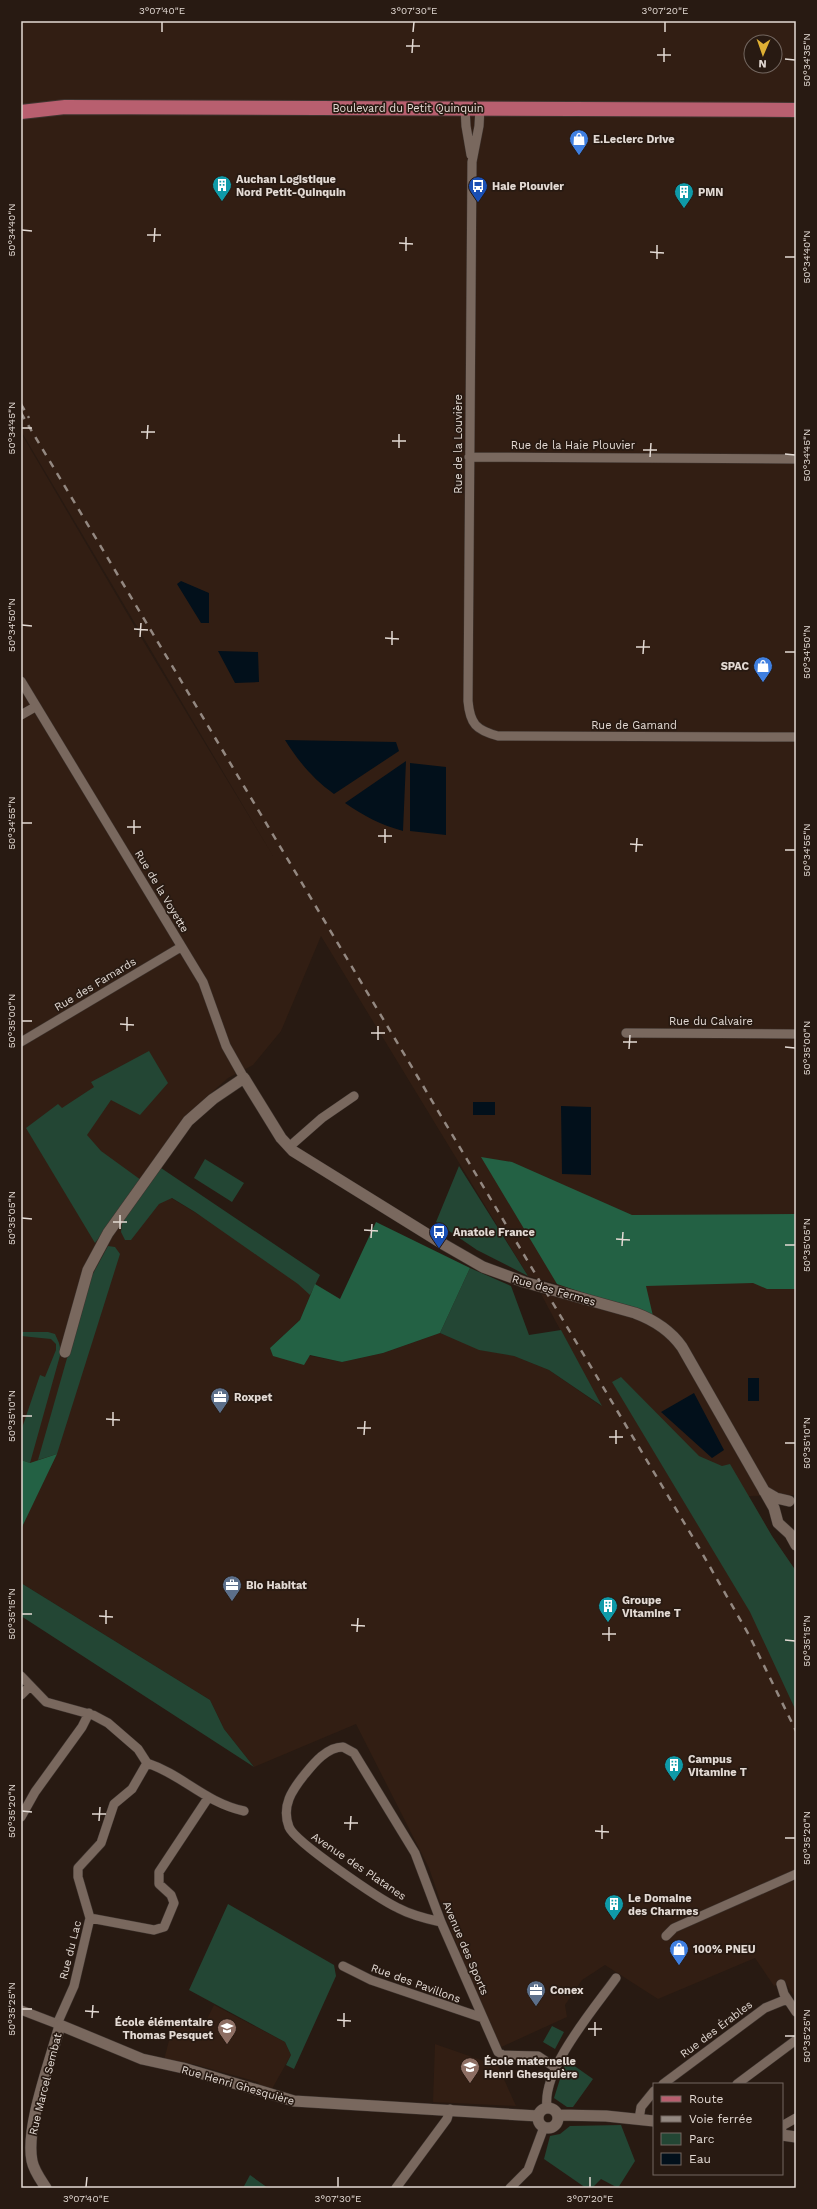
<svg xmlns="http://www.w3.org/2000/svg" width="817" height="2209" viewBox="0 0 817 2209" font-family="'Work Sans',sans-serif">
  <style>
    .built { fill: #321e13; fill-rule: evenodd }
    .green { fill: #234634 }
    .forest { fill: #236144 }
    .water { fill: #02101b }
    .lines { fill: none; stroke-linecap: round; stroke-linejoin: round }
    .minor-casing { stroke: #3e342f; stroke-width: 10 }
    .tertiary-casing { stroke: #3e342f; stroke-width: 12 }
    .primary-casing { stroke: #3e342f; stroke-width: 16 }
    .minor { stroke: #79685e; stroke-width: 9 }
    .tertiary { stroke: #79685e; stroke-width: 11 }
    .primary { stroke: #b85f6f; stroke-width: 14 }
    .rail { stroke: #938881; stroke-width: 2.5; stroke-dasharray: 7 7; stroke-linecap: butt }
    .ticks { fill: none; stroke: #e3dad4; stroke-width: 1.5 }
    .labels { text-anchor: middle; stroke-width: 3.5; stroke-linejoin: round; paint-order: stroke }
    .street-label { font-size: 11px; fill: #e3dad4; stroke: #281a12 }
    .poi-label { font-size: 11px; font-weight: bold; fill: #e3dad4; stroke: #281a12; text-anchor: start }
    .neatline { fill: none; stroke: #e3dad4; stroke-width: 1.5 }
    .ticks-label { font-size: 10px; text-anchor: middle; fill: #e3dad4 }
  </style>
  <rect width="100%" height="100%" fill="#281a12"/>
  <path class="built" d="M21 21H796V1495L749 1496 772 1536 796 1571V1999L785 1982 774 1986 755 1958 658 1999 605 1965 582 1980 565 2005 567 2017 499 2048 447 1921 429 1868 356 1724 254 1767 224 1729 210 1700 21 1583V1528L57 1454 21 1473V433L148 649 273 856 21 431ZM751 42H775V66H751ZM321 936 528 1276 557 1284 564 1298 541 1294 601 1406 549 1370 514 1356 479 1349 440 1333 383 1353 342 1362 270 1348 300 1320 315 1284 141 1180 183 1118 228 1078 253 1065 281 1031Z
    M214 2005 285 2042 291 2055 272 2089 259 2085 258 2082 193 2064 190 2066 164 2060 174 2021 183 2024 188 2019H192L204 2025Z
    M435 2044 498 2066 516 2106 433 2102Z"/>
  <path class="green" d="M149 1051 168 1083 140 1115 111 1100 87 1135 101 1151 141 1180 95 1243 26 1128 58 1104 62 1108 94 1087 91 1082Z
    M205 1159 244 1183 232 1202 194 1178Z
    M459 1166 528 1276 477 1250 436 1222Z
    M161 1168 320 1275 310 1295 298 1284 195 1212 172 1198 159 1204 131 1240H125L121 1232 122 1221Z
    M108 1246 115 1247 120 1254 57 1454 38 1460 89 1281Z
    M470 1268 511 1286 529 1335 561 1330 602 1406 549 1370 514 1356 479 1350 440 1333Z
    M21 1332H48L55 1334 59 1343 61 1352 30 1463 21 1460V1431L40 1375 45 1377 56 1350V1344L51 1339 21 1336Z
    M621 1377 699 1456 722 1466 730 1464 772 1536 796 1571V1711L750 1612 612 1382Z
    M21 1583 210 1700 224 1729 254 1767 21 1616Z
    M228 1904 334 1965 336 1976 294 2069 286 2065 291 2055 285 2042 189 1990Z
    M552 2026 564 2032 555 2049 543 2042Z
    M566 2060 593 2079 573 2107H567L554 2098Z
    M621 2125 635 2161 618 2188 601 2179 592 2188H586L544 2159 550 2136 560 2134 570 2126Z
    M250 2175 268 2188H243Z"/>
  <path class="forest" d="M481 1157 512 1162 632 1215 796 1214V1289H767L753 1283 646 1286 653 1316 557 1284Z
    M376 1222 470 1268 440 1333 383 1353 342 1362 310 1355 304 1365 273 1356 270 1348 300 1320 315 1284 340 1299Z
    M57 1454 22 1527 21 1528V1460L30 1463Z"/>
  <path class="water" d="M181 581 209 593V623H201L177 584Z
    M218 651 258 652 259 682 235 683Z
    M285 740 396 742 399 751 334 794C313 779 299 762 285 740Z
    M406 761 403 831C381 825 364 816 345 803Z
    M410 763 446 767V835L410 831Z
    M473 1102H495V1115H473Z
    M561 1106 591 1107V1175L562 1174Z
    M748 1378H759V1401H748Z
    M694 1393 724 1450 712 1458 661 1412Z"/>
  <g class="lines">
    <g class="minor-casing">
      <path id="minor" d="M465 108 466 126 471 155
        M480 108 479 126 472 162 468 701C470 724 476 730 498 736L796 737
        M469 457 796 459
        M21 681 203 982 226 1046 244 1078
        M21 715 35 707
        M626 1033 796 1034
        M21 1042 181 947
        M289 1147 322 1118 354 1096
        M21 1676 46 1702 93 1715 108 1723 138 1749 147 1763
        M21 1695 30 1686
        M147 1763C183 1775 204 1802 244 1811
        M21 1817 35 1792 82 1727 89 1713
        M90 1918 154 1930 164 1927 174 1903 171 1895 159 1884V1872L208 1798
        M441 1922C427 1919 411 1915 398 1908 379 1899 295 1842 289 1827 281 1806 292 1790 305 1774 314 1763 327 1747 343 1747L354 1753 415 1853 441 1922 498 2052 503 2055 538 2056 556 2068
        M666 1936 674 1928 796 1874
        M343 1966 371 1980 483 2018
        M781 1984 784 1994 796 2012
        M21 2010 60 2025
        M57 2024 74 1986 90 1918 78 1877V1868L101 1843 114 1804 132 1789 147 1763
        M663 2084 765 2008 787 1999
        M737 2084 796 2040
        M547 2107C542 2069 594 2009 616 1978
        M639 2119 641 2107 654 2091
        M782 2128V2126L796 2118
        M396 2188 447 2119 450 2109
        M510 2188 528 2170 544 2127"/>
    </g>
    <g class="tertiary-casing">
      <path id="tertiary" d="M65 1352 88 1270 108 1233 188 1121 213 1099 244 1078 281 1138 293 1151 443 1244 483 1267 524 1282 635 1313C654 1320 670 1330 682 1347L774 1508 778 1523 790 1534 796 1545
        M764 1491 776 1498 789 1501
        M538 2118a10 10 0 1 1 20 0a10 10 0 1 1-20 0Z
        M558 2115 606 2116 654 2121
        M782 2135 796 2137
        M46 2188C41 2180 34 2171 32 2161 25 2127 51 2060 60 2025L142 2059 183 2068 294 2101 538 2116"/>
    </g>
    <g class="primary-casing">
      <path id="primary" d="M21 112 65 107 796 110"/>
    </g>
    <use href="#minor" class="minor"/>
    <use href="#tertiary" class="tertiary"/>
    <use href="#primary" class="primary"/>
    <path class="rail" d="M21 404 29 418
      M21 413 698 1546 749 1635 796 1731"/>
  </g>
  <path class="ticks" d="M162 32V22M413 32 414 22M665 32V22M406 46H420M412 53 413 39M657 55H671M785 59 795 60M664 62V48M22 230 32 231M147 235H161M154 242 155 228M399 243 413 244M406 251V237M650 252 664 253M785 257H795M657 259V245M22 428H32M141 432H155M147 439 148 425M392 441H406M399 448V434M643 450H657M785 454 795 455M650 457 651 443M22 625 32 626M134 629 148 630M140 637 141 623M385 638 399 639M392 645V631M636 647H650M785 652H795M643 654 644 640M22 823H32M127 827H141M134 834V820M378 836H392M385 843V829M630 844 643 845M785 850H795M636 852 637 838M22 1021H32M120 1024 134 1025M127 1031V1017M371 1033H385M378 1040V1026M623 1042H637M785 1047 795 1048M629 1049 630 1035M22 1218 32 1219M113 1222H127M120 1229V1215M364 1230 378 1231M371 1238 372 1224M616 1239 630 1240M785 1245H795M622 1246 623 1232M22 1416H32M106 1419 120 1420M113 1426V1412M357 1428H371M364 1435 365 1421M609 1437H623M785 1443H795M616 1444V1430M22 1614H32M99 1616 113 1617M106 1624V1610M351 1625 365 1626M357 1632 358 1618M602 1634H616M785 1640 795 1641M609 1641V1627M22 1811 32 1812M92 1814H106M99 1821 100 1807M344 1823H358M350 1830 351 1816M595 1831 609 1832M785 1838H795M602 1839V1825M22 2009H32M85 2011 99 2012M92 2018 93 2005M337 2020 351 2021M344 2027V2013M588 2029H602M595 2036V2022M785 2036H795M86 2187 87 2177M338 2187V2177M590 2187V2177"/>
  <defs>
    <g id="shop-pin" transform="scale(1)"><path d="M0 17L-7.5 6A9.5 9.5 0 1 1 7.5 6Z" fill="#3f7fe0" stroke="#281a12"/><path d="M-5-2.5h2.3a2.7 3.5 0 0 1 5.4 0H5L5.5 6h-11ZM-1.5-2.5h3a1.5 2.3 0 0 0-3 0Z" fill="#fff"/></g>
    <g id="building-pin" transform="scale(1)"><path d="M0 17L-7.5 6A9.5 9.5 0 1 1 7.5 6Z" fill="#0f9aa8" stroke="#281a12"/><path d="M-4-6H4V6H1V3H-1V6H-4ZM-2.5-4.3h1.7v1.8h-1.7ZM.8-4.3h1.7v1.8H.8ZM-2.5-1h1.7V.8h-1.7ZM.8-1h1.7V.8H.8Z" fill="#fff"/></g>
    <g id="bus-pin" transform="scale(1)"><path d="M0 17L-7.5 6A9.5 9.5 0 1 1 7.5 6Z" fill="#1a4fb4" stroke="#281a12"/><path d="M-5-6H5V4H4V6H2V4H-2V6H-4V4H-5ZM-3.5-4V0h7V-4ZM-3.5 1.2v1.5H-2V1.2ZM2 1.2v1.5H3.5V1.2Z" fill="#fff"/></g>
    <g id="office-pin" transform="scale(1)"><path d="M0 17L-7.5 6A9.5 9.5 0 1 1 7.5 6Z" fill="#5c6f8a" stroke="#281a12"/><path d="M-6-3h4V-5.5h4V-3h4V5H-6ZM-1-4.5V-3h2v-1.5ZM-6 0V1H6V0Z" fill="#fff"/></g>
    <g id="school-pin" transform="scale(1)"><path d="M0 17L-7.5 6A9.5 9.5 0 1 1 7.5 6Z" fill="#8d6e63" stroke="#281a12"/><path d="M0-5L7-2L0 1L-7-2ZM-4 1L0 2.5L4 1V4Q0 6-4 4Z" fill="#fff"/></g>
  </defs>
  <g fill-rule="evenodd">
    <use href="#shop-pin" x="579" y="139"/>
    <use href="#building-pin" x="222" y="185"/>
    <use href="#bus-pin" x="478" y="186"/>
    <use href="#building-pin" x="684" y="192"/>
    <use href="#shop-pin" x="763" y="666"/>
    <use href="#bus-pin" x="439" y="1232"/>
    <use href="#office-pin" x="220" y="1397"/>
    <use href="#office-pin" x="232" y="1585"/>
    <use href="#building-pin" x="608" y="1606"/>
    <use href="#building-pin" x="674" y="1765"/>
    <use href="#building-pin" x="614" y="1904"/>
    <use href="#shop-pin" x="679" y="1949"/>
    <use href="#office-pin" x="536" y="1990"/>
    <use href="#school-pin" x="227" y="2028"/>
    <use href="#school-pin" x="470" y="2067"/>
  </g>
  <g class="labels">
    <g class="street-label">
      <text x="408" y="112">Boulevard du Petit Quinquin</text>
      <text transform="translate(458 444) rotate(-90)" y="4">Rue de la Louvière</text>
      <text x="573" y="449">Rue de la Haie Plouvier</text>
      <text x="634" y="729">Rue de Gamand</text>
      <text transform="translate(162 891) rotate(59)" y="4">Rue de la Voyette</text>
      <text transform="translate(95 984) rotate(-31)" y="4">Rue des Famards</text>
      <text x="711" y="1025">Rue du Calvaire</text>
      <text transform="translate(554 1290) rotate(16)" y="4">Rue des Fermes</text>
      <text transform="translate(359 1866) rotate(34)" y="4">Avenue des Platanes</text>
      <text transform="translate(466 1948) rotate(67)" y="4">Avenue des Sports</text>
      <text transform="translate(70 1950) rotate(-76)" y="4">Rue du Lac</text>
      <text transform="translate(416 1983) rotate(20)" y="4">Rue des Pavillons</text>
      <text transform="translate(716 2029) rotate(-37)" y="4">Rue des Érables</text>
      <text transform="translate(45 2084) rotate(-76)" y="4">Rue Marcel Sembat</text>
      <text transform="translate(238 2085) rotate(16)" y="4">Rue Henri Ghesquière</text>
    </g>
    <g class="poi-label">
      <text x="593" y="143">E.Leclerc Drive</text>
      <text x="236" y="183">Auchan Logistique<tspan x="236" dy="13">Nord Petit-Quinquin</tspan></text>
      <text x="492" y="190">Haie Plouvier</text>
      <text x="698" y="196">PMN</text>
      <text x="749" y="670" text-anchor="end">SPAC</text>
      <text x="453" y="1236">Anatole France</text>
      <text x="234" y="1401">Roxpet</text>
      <text x="246" y="1589">Bio Habitat</text>
      <text x="622" y="1604">Groupe<tspan x="622" dy="13">Vitamine T</tspan></text>
      <text x="688" y="1763">Campus<tspan x="688" dy="13">Vitamine T</tspan></text>
      <text x="628" y="1902">Le Domaine<tspan x="628" dy="13">des Charmes</tspan></text>
      <text x="693" y="1953">100% PNEU</text>
      <text x="550" y="1994">Conex</text>
      <text x="213" y="2026" text-anchor="end">École élémentaire<tspan x="213" dy="13">Thomas Pesquet</tspan></text>
      <text x="484" y="2065">École maternelle<tspan x="484" dy="13">Henri Ghesquière</tspan></text>
    </g>
  </g>
  <rect width="817" height="2209" fill="none" stroke="#281a12" stroke-width="44"/>
  <rect x="653" y="2083" width="130" height="92" fill="#281a12" stroke="#736760"/>
  <rect x="661" y="2096" width="20" height="6" fill="#b85f6f" stroke="#736760"/>
  <text x="689" y="2103" font-size="12" fill="#e3dad4">Route</text>
  <rect x="661" y="2116" width="20" height="6" fill="#938881" stroke="#736760"/>
  <text x="689" y="2123" font-size="12" fill="#e3dad4">Voie ferrée</text>
  <rect x="661" y="2133" width="20" height="12" fill="#234634" stroke="#736760"/>
  <text x="689" y="2143" font-size="12" fill="#e3dad4">Parc</text>
  <rect x="661" y="2153" width="20" height="12" fill="#02101b" stroke="#736760"/>
  <text x="689" y="2163" font-size="12" fill="#e3dad4">Eau</text>
  <g transform="translate(763 54) rotate(182)"><circle r="19" fill="#281a12" stroke="#736760"/>
  <path d="M0-3L7 15L0 10L-7 15Z" fill="#dfb034"/>
  <text y="-6" font-size="11" font-weight="bold" text-anchor="middle" fill="#e3dad4">N</text>
  </g>
  <rect x="22" y="22" width="773" height="2165" class="neatline"/>
  <g class="ticks-label">
    <text x="162" y="14">3°07'40"E</text>
    <text x="414" y="14">3°07'30"E</text>
    <text x="665" y="14">3°07'20"E</text>
    <text transform="translate(806 60) rotate(-90)" y="4">50°34'35"N</text>
    <text transform="translate(11 230) rotate(-90)" y="4">50°34'40"N</text>
    <text transform="translate(806 257) rotate(-90)" y="4">50°34'40"N</text>
    <text transform="translate(11 428) rotate(-90)" y="4">50°34'45"N</text>
    <text transform="translate(806 455) rotate(-90)" y="4">50°34'45"N</text>
    <text transform="translate(11 625) rotate(-90)" y="4">50°34'50"N</text>
    <text transform="translate(806 652) rotate(-90)" y="4">50°34'50"N</text>
    <text transform="translate(11 823) rotate(-90)" y="4">50°34'55"N</text>
    <text transform="translate(806 850) rotate(-90)" y="4">50°34'55"N</text>
    <text transform="translate(11 1021) rotate(-90)" y="4">50°35'00"N</text>
    <text transform="translate(806 1048) rotate(-90)" y="4">50°35'00"N</text>
    <text transform="translate(11 1218) rotate(-90)" y="4">50°35'05"N</text>
    <text transform="translate(806 1245) rotate(-90)" y="4">50°35'05"N</text>
    <text transform="translate(11 1416) rotate(-90)" y="4">50°35'10"N</text>
    <text transform="translate(806 1443) rotate(-90)" y="4">50°35'10"N</text>
    <text transform="translate(11 1614) rotate(-90)" y="4">50°35'15"N</text>
    <text transform="translate(806 1641) rotate(-90)" y="4">50°35'15"N</text>
    <text transform="translate(11 1811) rotate(-90)" y="4">50°35'20"N</text>
    <text transform="translate(806 1838) rotate(-90)" y="4">50°35'20"N</text>
    <text transform="translate(11 2009) rotate(-90)" y="4">50°35'25"N</text>
    <text transform="translate(806 2036) rotate(-90)" y="4">50°35'25"N</text>
    <text x="86" y="2202">3°07'40"E</text>
    <text x="338" y="2202">3°07'30"E</text>
    <text x="590" y="2202">3°07'20"E</text>
  </g>
</svg>
